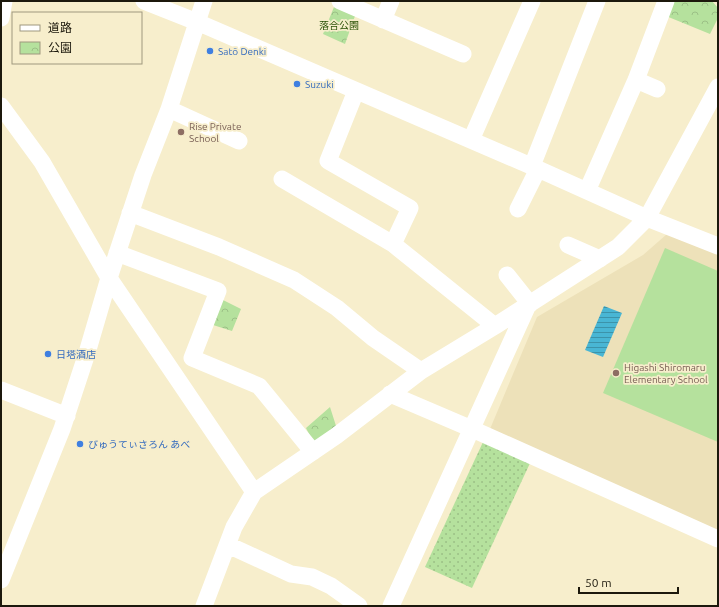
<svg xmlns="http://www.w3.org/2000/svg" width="719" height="607" viewBox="0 0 719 607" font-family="Ubuntu,'Noto Sans JP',sans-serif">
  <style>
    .built { fill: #ede1b9 }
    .grass { fill: url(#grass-dots) }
    .park { fill: url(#park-crowns) }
    .garden { fill: #b5e19d }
    .water { fill: url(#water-rules) }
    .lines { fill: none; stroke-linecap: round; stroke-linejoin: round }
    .minor { stroke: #fff; stroke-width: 17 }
    .shop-dot { fill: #3f7fe0; stroke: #f7eecc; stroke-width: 1.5 }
    .education-dot { fill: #8d6e63; stroke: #f7eecc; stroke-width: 1.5 }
    .labels { text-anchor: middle; stroke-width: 3.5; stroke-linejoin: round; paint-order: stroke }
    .park-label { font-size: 10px; fill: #285004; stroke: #f7eecc }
    .shop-label { font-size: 10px; fill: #366cbe; stroke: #f7eecc; text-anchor: start }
    .education-label { font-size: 10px; fill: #785e54; stroke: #f7eecc; text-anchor: start }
  </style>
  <defs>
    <pattern id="grass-dots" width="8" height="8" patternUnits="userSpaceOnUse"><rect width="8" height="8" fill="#b5e19d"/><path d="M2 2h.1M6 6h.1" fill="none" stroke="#9bc086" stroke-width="1.8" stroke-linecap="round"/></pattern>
    <pattern id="park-crowns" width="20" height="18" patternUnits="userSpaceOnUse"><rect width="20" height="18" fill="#b5e19d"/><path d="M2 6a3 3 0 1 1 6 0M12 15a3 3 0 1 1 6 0" fill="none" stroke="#9bc086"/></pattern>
    <pattern id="water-rules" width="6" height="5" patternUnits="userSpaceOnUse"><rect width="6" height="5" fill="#49b6d4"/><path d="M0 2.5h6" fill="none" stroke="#3c93aa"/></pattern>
  </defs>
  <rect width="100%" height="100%" fill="#f7eecc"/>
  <path class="built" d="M667 234 718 253V531L490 429 537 317 643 255Z"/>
  <path class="grass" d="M483 442 531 461 472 588 425 567Z"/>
  <path class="park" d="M672 1H712L718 8V18L710 34 666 16Z
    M334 7 355 16 345 44 323 34Z
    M223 300 241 309 232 331 213 325Z
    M330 407 337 429 314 444 306 428Z"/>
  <path class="garden" d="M665 248 718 271V442L603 393Z"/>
  <path class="water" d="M604 306 622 313 603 357 585 350Z"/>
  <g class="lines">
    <path class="minor" d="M144 1 197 22 538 169 647 218 718 246
      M340 1 463 54
      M1 18 4 1
      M383 20 391 1
      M636 80 657 89
      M356 91 328 161 410 208 393 244
      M1 106 42 162 109 278 254 492
      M169 109 239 141
      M471 140 532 1
      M532 166 597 1
      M282 179 393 244 495 326
      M587 191 636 80 666 1
      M518 209 538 169
      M130 213 219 247 294 280 337 308 373 338 421 371
      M568 245 600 259
      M117 253 218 291 192 358 259 386 313 452
      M507 275 530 304
      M1 390 67 416
      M390 394 472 429 718 539
      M228 545 291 574 312 577 331 586 359 606
      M1 580 62 429 87 353 109 278 143 175 169 109 204 1
      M204 606 234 527 254 492 336 436 421 371 495 326 618 247 647 218 718 87
      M391 606 528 305"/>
  </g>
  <g class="shop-dot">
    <circle cx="210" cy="51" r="4"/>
    <circle cx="297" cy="84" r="4"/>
    <circle cx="48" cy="354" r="4"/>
    <circle cx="80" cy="444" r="4"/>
  </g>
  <g class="education-dot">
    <circle cx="181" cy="132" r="4"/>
    <circle cx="616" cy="373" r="4"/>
  </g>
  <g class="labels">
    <g class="park-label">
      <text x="339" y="29">落合公園</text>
    </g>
    <g class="shop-label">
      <text x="218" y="55">Satō Denki</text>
      <text x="305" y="88">Suzuki</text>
      <text x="56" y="358">日塔酒店</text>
      <text x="88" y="448">びゅうてぃさろん あべ</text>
    </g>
    <g class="education-label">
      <text x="189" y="130">Rise Private<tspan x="189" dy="12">School</tspan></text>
      <text x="624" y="371">Higashi Shiromaru<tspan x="624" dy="12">Elementary School</tspan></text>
    </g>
  </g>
  <rect width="719" height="607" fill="none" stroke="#1c180c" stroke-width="4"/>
  <rect x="12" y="12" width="130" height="52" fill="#f7eecc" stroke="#9f987f"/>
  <rect x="20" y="25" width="20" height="6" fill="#ffffff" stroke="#9f987f"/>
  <text x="48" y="32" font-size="12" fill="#1c180c">道路</text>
  <rect x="20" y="42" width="20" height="12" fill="url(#park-crowns)" stroke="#9f987f"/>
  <text x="48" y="52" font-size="12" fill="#1c180c">公園</text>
  <path d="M579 587v6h99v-6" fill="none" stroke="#1c180c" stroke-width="2"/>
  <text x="585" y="587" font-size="12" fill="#1c180c" stroke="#f7eecc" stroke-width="3" paint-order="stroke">50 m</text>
</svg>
